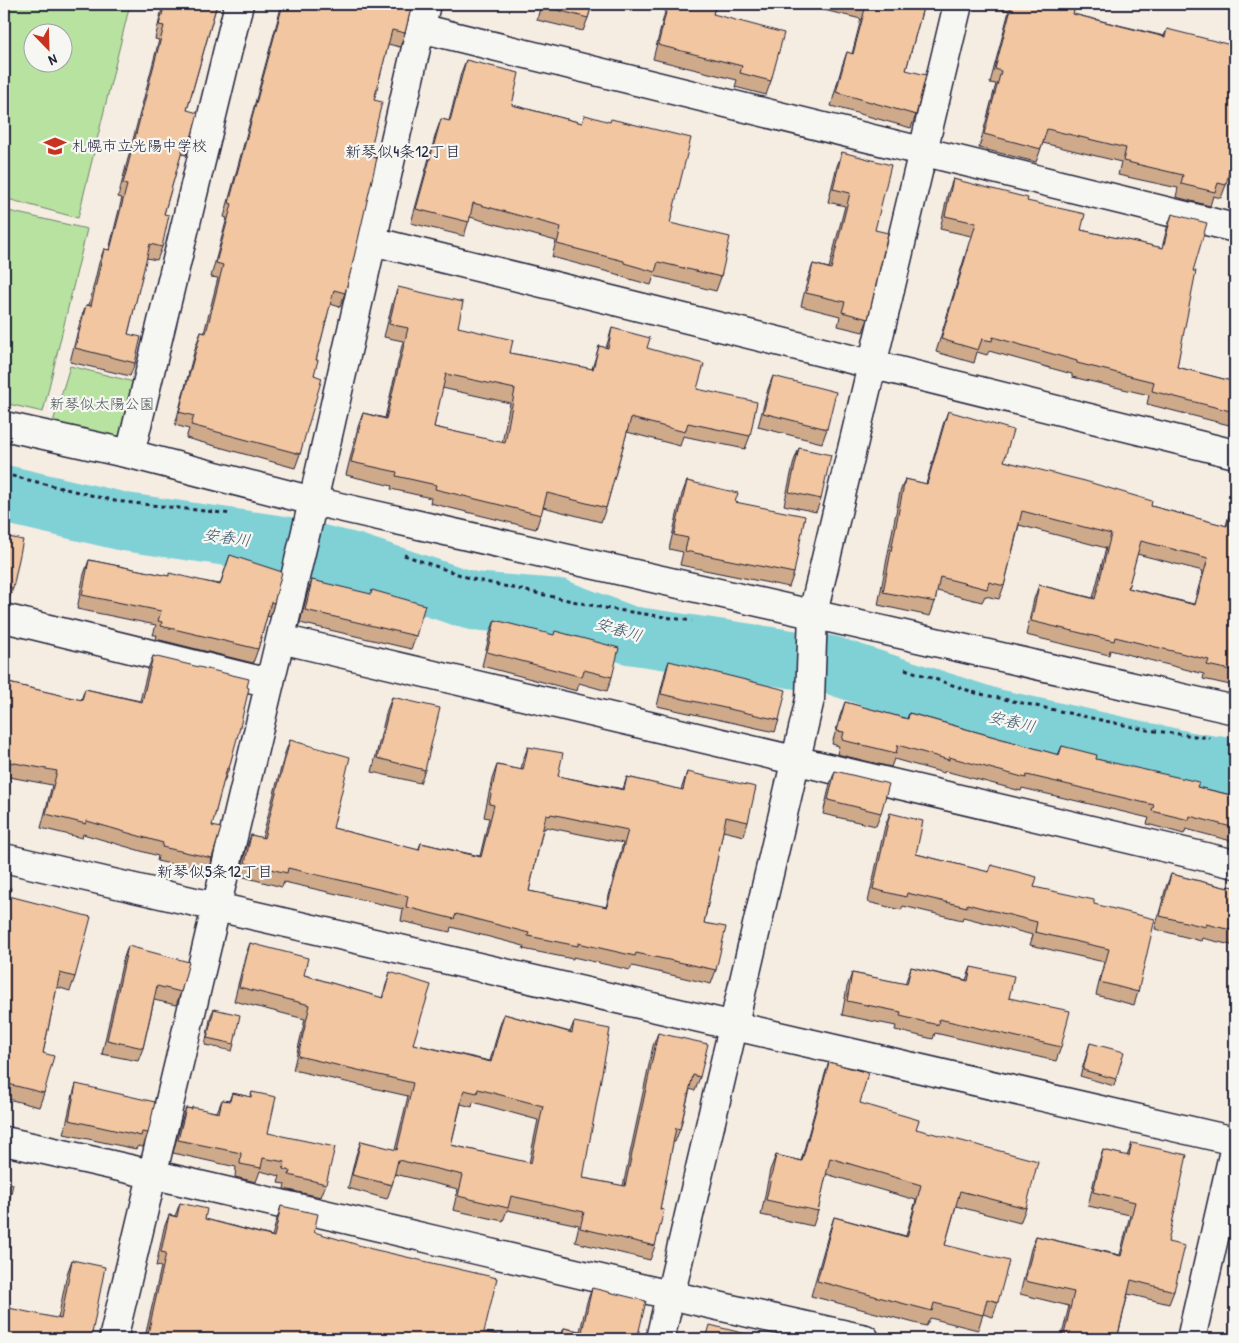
<svg xmlns="http://www.w3.org/2000/svg" width="1239" height="1343" viewBox="0 0 1239 1343" font-family="'Patrick Hand','Klee One',sans-serif">
  <style>
    .green { fill: #b8e29f; stroke: #6d826d; fill-rule: evenodd }
    .lines { fill: none; stroke-linecap: round; stroke-linejoin: round }
    .river { stroke: #7fd1d6; stroke-width: 58 }
    .street-casing { stroke: #22223b; stroke-width: 31 }
    .path { stroke: #22223b; stroke-width: 3; stroke-dasharray: 4 4; stroke-linecap: butt }
    .street { stroke: #f6f6f2; stroke-width: 28 }
    .wall { fill: #cfaa8a; stroke: #22223b; fill-rule: evenodd }
    .building { fill: #f1c6a0; stroke: #22223b; fill-rule: evenodd }
    .labels { text-anchor: middle; stroke-width: 4.5; stroke-linejoin: round; paint-order: stroke }
    .poi-label { font-size: 15px; fill: #22223b; stroke: #f6f6f2; text-anchor: start }
    .park-label { font-size: 15px; fill: #485254; stroke: #f6f6f2 }
    .neighbourhood-label { font-size: 16px; fill: #22223b; stroke: #f6f6f2 }
    .water-label { font-size: 16px; font-style: italic; fill: #3e576a; stroke: #f6f6f2 }
  </style>
  <rect width="100%" height="100%" fill="#f5ece2"/>
  <filter id="ink" filterUnits="userSpaceOnUse"><feTurbulence type="fractalNoise" baseFrequency=".02" numOctaves="2"/><feDisplacementMap in="SourceGraphic" scale="10" xChannelSelector="R" yChannelSelector="G"/><feConvolveMatrix kernelMatrix="1 2 1 2 8 2 1 2 1" color-interpolation-filters="sRGB"/></filter>
  <g filter="url(#ink)">
    <path class="green" d="M4 4H130L78 218 4 198ZM32 32H62V62H32Z
      M4 210 87 229 43 412 4 403Z
      M70 366 138 383 124 439 53 422Z"/>
    <g class="lines">
      <path class="river" d="M4 494 125 522 283 545 353 562 472 601 558 608 629 635 831 665 991 717 1189 761 1235 768"/>
      <g class="street-casing">
        <path id="street" d="M420 28 1235 228
          M372 241 1235 454
          M4 426 130 454 313 501 1235 710
          M130 454 239 4
          M4 618 270 683
          M281 639 1235 864
          M4 858 1235 1141
          M4 1141C292 1204 577 1276 865 1339
          M113 1339 308 523 426 4
          M660 1339 810 699 813 613 958 4
          M1191 1339 1235 1146"/>
      </g>
      <path class="path" d="M4 474 115 501 232 514
        M404 555 472 579 604 608 692 621
        M905 669 976 693 1147 730 1210 738"/>
      <use href="#street" class="street"/>
    </g>
    <path class="wall" d="M163 4H217L187 110 190 142 186 155 181 154 164 214 162 247 157 260 146 258 128 334 135 363 130 376 70 362 81 318 86 305H89L99 263 104 249 109 250 122 198 118 197 159 40 155 39Z
      M282 4H412L405 33 400 47 388 44 374 100 369 156 345 293 340 307 330 304 316 360 314 375 300 454 295 468 186 438 189 429 175 425 196 345 201 332 204 333 218 278 211 277 227 218 224 217Z
      M541 4H592L588 18 583 31 537 20Z
      M667 4H716L713 14 771 81 766 95 735 87 737 80 653 59Z
      M799 4H924L906 70 916 115 911 128 831 106 842 66 847 52 852 54 861 19Z
      M1000 4H1076L1073 14 1164 36 1167 29 1226 185 1221 198 1213 196 1210 206 1176 197 1178 188 1118 175 1121 162 1043 143 1036 162 979 148 996 84 990 83 1009 11 999 8Z
      M466 60 512 105 582 123 585 115 670 223 721 277 716 291 654 276 651 285 619 276 620 275 552 257 556 241 470 217 464 236 411 223 436 133 441 119 449 121 461 73Z
      M842 152 875 230 868 319 863 332 838 326 840 316 801 306 808 278 813 264 829 268 845 206 828 202 837 166Z
      M953 179 1027 201 1081 230 1162 248 1167 228 1172 214 1193 271 1177 367 1235 382V422L1231 420 1229 425 1147 404 1149 395 1072 377V374L989 351 987 355 977 352 974 363 936 352 971 236 940 229 948 193Z
      M398 287 458 327 510 353 592 369 599 346 606 348 612 328 647 348 697 389 750 436 745 449 683 436 680 446 627 432 606 508 601 522 543 507 536 529 430 503 431 498 391 489 392 486 346 475 358 427 363 413 385 418 403 341 384 337 393 301ZM442 388 510 403 502 443 434 427Z
      M773 376 827 429 822 443 758 427 768 389Z
      M948 411 1004 461 1151 506 1226 526 1235 492V686L1203 679 1204 674 1110 650 1109 655 1026 635 1034 599 1039 585 1093 598 1106 548 1019 525 1004 586 999 599 985 596 982 602 937 591 935 602 930 616 878 605 900 492 905 479 926 484 943 425ZM1137 554 1203 571 1194 604 1128 588Z
      M799 448 821 499 816 512 784 505 794 461Z
      M687 481 735 502 794 573 789 587 680 565 683 552 669 549 682 494Z
      M4 536 13 588 8 602 4 601Z
      M230 555 274 603 270 617 267 616 258 649 253 663 156 639 157 635H153L156 625 77 609 84 574 89 560 168 576 220 584Z
      M312 580 416 636 411 649 300 623 307 594Z
      M495 620 612 677 607 691 579 683 577 691 482 666 490 633Z
      M153 656 247 687 229 768 224 782H223L212 826V858L207 872 157 861 158 856 83 834 82 838 41 828 52 785 4 776V682L81 700 85 689 140 701 148 669Z
      M669 661 779 720 775 732 657 706 665 673Z
      M392 697 425 770 420 783 372 772 387 710Z
      M845 702 907 719 909 713 1058 755 1062 746 1096 759 1197 787 1235 796V842L1186 829 1184 834 1147 824 1149 818 1022 788 1021 791 945 771 944 773 894 759 891 767 837 754 839 746 832 744 840 716Z
      M290 740 333 828 418 850 421 843 480 856 489 818 484 817 492 779 497 765 521 770 523 760 528 747 558 776 623 789 627 777 681 790 687 772 748 822 744 836 723 831 704 923 716 970 711 984 632 966 630 970 573 957V959L523 949 524 946 451 927 450 932 401 921 403 909 284 882 282 887 240 876 246 849 251 835 262 838 285 753ZM546 827 623 843 606 907 529 891 543 829H545Z
      M835 771 881 813 876 826 823 814 830 784Z
      M890 813 916 854 988 872 991 865 1034 887 1094 904 1138 992 1134 1005 1096 995 1104 962 1030 945 1033 935 963 917 962 920 903 906 901 910 868 902 885 826Z
      M1171 874 1228 888 1235 887V946L1202 938 1201 941 1155 929 1166 887Z
      M4 886 9 896 75 977 70 991 57 987 43 1053 44 1093 39 1107 4 1098Z
      M250 943 304 975 382 998 390 972 413 1044 490 1061 499 1028 504 1014 570 1032 574 1022 583 1178 623 1186 653 1046 658 1033 700 1077 695 1091 690 1089 680 1129 675 1142H673L660 1209 655 1246 650 1260 575 1242 579 1225 507 1210 503 1221 453 1210 458 1189 395 1174 392 1185 387 1199 348 1188 356 1155 361 1141 395 1150 408 1096 293 1070 305 1019 234 1001 245 957ZM473 1102 538 1120 529 1163 451 1145 461 1104 472 1107Z
      M128 946 181 992 176 1005 154 1000 143 1048 138 1061 102 1054 123 960Z
      M911 967 966 980 971 967 1009 998 1061 1047 1056 1061 935 1033 933 1039 895 1030 896 1026 842 1015 847 987 852 973 905 984Z
      M214 1009 234 1044 232 1051 205 1045 211 1015Z
      M1090 1043 1116 1079 1114 1086 1080 1076Z
      M829 1062 860 1103 916 1129 1026 1208 1020 1223 956 1206 945 1245 998 1302 993 1317 983 1314 978 1330 930 1318 926 1326 811 1296 829 1232 834 1217 906 1236 916 1200 826 1174 818 1211 813 1226 761 1215 770 1170 776 1155 801 1161 824 1077Z
      M76 1084 148 1133 143 1147 138 1146 136 1149 64 1134 72 1098Z
      M252 1092 268 1133 326 1184 321 1197 284 1189 285 1184 278 1183 280 1176 260 1171 256 1182 235 1177 236 1167 173 1153 181 1122 186 1108 217 1112 222 1100 229 1101 232 1093 250 1097Z
      M1132 1143 1168 1242 1174 1291 1169 1304 1128 1294 1117 1339H1061L1069 1306 1020 1294 1031 1249 1036 1236 1120 1255 1130 1215 1088 1206 1098 1164 1103 1150 1127 1156Z
      M180 1203 205 1219 272 1236 277 1219 281 1206 314 1232 484 1332 145 1337 161 1267 156 1266 164 1228 169 1215 175 1216Z
      M72 1260 91 1339 58 1319 67 1274Z
      M592 1288 638 1335 636 1339H560L564 1328 580 1331 587 1302Z
      M1235 1304V1320L1231 1319Z"/>
    <path class="building" d="M165 4H217L187 110 198 113 190 142 185 141 164 214 169 215 162 247 150 244 128 334 141 337 135 363 75 348 86 305 91 306 104 249 110 250 127 185 123 184 164 26 159 25Z
      M283 4H412L405 33 392 30 374 100 382 102 369 156 377 158 351 270 345 293 334 290 316 360H318L314 375 322 378 300 454 191 425 194 416 179 412 201 332 206 333 223 265 216 263 232 204 229 203Z
      M543 4H592L588 18 542 6Z
      M668 4H716L713 14 784 33 771 81 740 73 742 66 658 45Z
      M859 4H924L906 70 926 75 916 115 836 92 847 52 853 54 866 5Z
      M1012 4H1076L1073 14 1165 37 1167 29 1235 46V147L1226 185 1218 183 1215 192 1181 184 1183 175 1123 161 1126 148 1047 129 1041 149 984 134 1001 71 995 69Z
      M466 60 519 73 512 105 582 123 585 115 610 122 611 119 691 138 670 223 730 237 721 277 658 262 655 272 624 263V261L557 244 561 227 473 203 469 222 416 209 441 119 450 121Z
      M842 152 891 165 875 230 888 233 868 319 842 312 845 302 806 293 813 264 831 269 850 193 833 189Z
      M953 179 1028 198 1027 201 1085 214 1081 230 1163 248 1172 214 1207 223 1193 271H1196L1177 367 1235 382V407L1234 412 1152 391 1154 382 1077 363V361L993 337 992 341 982 339 978 350 941 339 976 223 945 216Z
      M398 287 463 302 458 327 513 340 510 353 593 369 599 346 608 348 612 328 650 338 647 348 704 364 697 389 757 402 750 436 688 423 685 432 631 418 606 508 547 493 541 515 435 489 436 485 396 476 397 472 351 462 363 413 386 419 408 328 389 324ZM446 374 515 389 505 443 434 427Z
      M773 376 836 392 827 429 763 413Z
      M948 411 1013 430 1004 461 1085 481 1152 501 1151 506 1227 526 1235 496V671L1207 665 1209 660 1115 637 1114 641 1031 621 1039 585 1095 599 1111 534 1022 511 1004 586 989 582 987 589 940 577 935 602 883 592 905 479 927 484ZM1141 541 1208 558 1195 605 1128 588Z
      M799 448 831 455 821 499 789 492Z
      M687 481 738 493 735 502 805 516 794 573 685 551 688 538 674 535Z
      M4 536 23 540 13 588 4 586Z
      M230 555 282 572 274 603 271 602 258 649 161 626 162 622 158 621 161 611 82 595 89 560 169 576V573L220 585Z
      M312 580 371 594 372 590 425 605 416 636 305 610Z
      M495 620 554 635 555 631 619 648 612 677 584 670 582 677 487 652Z
      M153 656 249 679 247 687 249 688 239 731 229 768H227L212 826 221 828 212 858 162 847 163 843 87 821 86 824 46 814 57 771 4 761V682L82 700 85 689 142 702Z
      M669 661 786 690 779 720 661 694Z
      M392 697 440 708 425 770 377 758Z
      M845 702 908 719 909 713 1059 755 1062 746 1097 755 1096 759 1199 782 1197 787 1235 796V828L1190 816 1189 820 1152 811 1154 805 1027 775 1026 778 949 757V760L898 745 896 753 842 740 844 732 837 731Z
      M290 740 350 757 333 828 419 850 421 843 481 857 494 805 489 804 497 765 523 770 528 747 563 753 558 776 624 790 627 777 683 790 687 772 756 787 748 822 726 817 704 923 726 927 716 970 636 953 635 956 578 943V946L528 936 529 933 456 914 454 919 406 907 408 896 288 868 287 873 245 863 251 835 264 838ZM551 814 628 830 607 907 529 891 546 815 550 816Z
      M835 771 889 784 881 813 828 800Z
      M890 813 923 821 916 854 989 872 991 865 1037 877 1034 887 1094 900V904L1155 919 1138 992 1100 982 1109 949 1035 932 1037 922 967 904V907L907 893 906 897 873 889Z
      M1171 874 1228 888 1229 886 1235 887V931L1206 924V927L1160 916Z
      M4 886 11 888 9 896 91 917 75 977 60 973 43 1053 54 1056 44 1093 4 1083Z
      M250 943 308 958 304 975 383 998 390 972 431 985 413 1044 491 1062 504 1014 572 1033 574 1022 610 1029 583 1178 625 1186 658 1033 708 1044 700 1077 693 1075 680 1129 676 1128 660 1209 664 1210 655 1246 580 1228 584 1212 511 1196 508 1208 458 1196 463 1175 398 1160 392 1185 352 1175 361 1141 397 1150 413 1083 298 1056 310 1005 239 987ZM478 1089 543 1106 531 1163 451 1145 464 1090 477 1093Z
      M128 946 189 962 181 992 157 986 143 1048 107 1040Z
      M911 967 968 981 971 967 1014 976 1009 998 1070 1011 1061 1047 939 1019 938 1025 900 1016 901 1012 847 1001 852 973 907 984Z
      M214 1009 240 1015 234 1044 207 1038Z
      M1090 1043 1124 1052 1116 1079 1083 1070Z
      M829 1062 868 1073 860 1103 919 1120 916 1129 1038 1161 1026 1208 960 1191 945 1245 1009 1261 998 1302 987 1299 983 1315 934 1303 932 1311 817 1281 834 1217 907 1237 921 1185 830 1158 818 1211 766 1200 776 1155 802 1161Z
      M76 1084 155 1102 148 1133 142 1132 141 1136 69 1120Z
      M252 1092 276 1097 268 1133 335 1147 326 1184 289 1175 290 1171 283 1169 285 1162 263 1158 261 1168 240 1164 241 1153 178 1140 186 1108 192 1109V1107L219 1113 222 1100 230 1101 232 1093 251 1097Z
      M1132 1143 1187 1155 1168 1242 1185 1246 1174 1291 1131 1280 1117 1339H1063L1074 1292 1025 1281 1036 1236 1121 1256 1135 1202 1093 1192 1103 1150 1129 1156Z
      M4 1182 13 1184 4 1225Z
      M180 1203 207 1209 205 1219 274 1237 281 1206 318 1214 314 1232 372 1249 497 1278 484 1332 517 1339H144L145 1337 147 1338 166 1253 161 1252 169 1215 177 1217Z
      M72 1260 105 1267 91 1339H4V1307L61 1319Z
      M592 1288 646 1301 638 1335 632 1334 631 1339H561L564 1328 582 1332Z
      M710 1325 754 1336 753 1339H706Z"/>
  </g>
  <defs>
    <g id="school-bare" transform="scale(1.725)"><path d="M0-5L7-2L0 1L-7-2ZM-4 1L0 2.5L4 1V4Q0 6-4 4Z" fill="#c8321e" stroke="#f6f6f2" stroke-width="2.5" paint-order="stroke"/></g>
  </defs>
  <g fill-rule="evenodd">
    <use href="#school-bare" x="55" y="146"/>
  </g>
  <g class="labels">
    <g class="poi-label">
      <text x="72" y="151">札幌市立光陽中学校</text>
    </g>
    <g class="park-label">
      <text x="102" y="409">新琴似太陽公園</text>
    </g>
    <g class="neighbourhood-label">
      <text x="403" y="157">新琴似4条12丁目</text>
      <text x="215" y="877">新琴似5条12丁目</text>
    </g>
    <g class="water-label">
      <text transform="translate(227 537) rotate(8)" y="6">安春川</text>
      <text transform="translate(619 629) rotate(17)" y="6">安春川</text>
      <text transform="translate(1012 721) rotate(13)" y="6">安春川</text>
    </g>
  </g>
  <rect width="1239" height="1343" fill="none" stroke="#f6f6f2" stroke-width="20"/>
  <rect x="10" y="10" width="1219" height="1323" fill="none" stroke="#22223b" stroke-width="2" filter="url(#ink)"/>
  <g transform="translate(48 48) rotate(157)"><circle r="24" fill="#f6f6f2" stroke="#a1a1a9"/>
  <path d="M0-4L9 19L0 12L-9 19Z" fill="#c8321e"/>
  <text y="-8" font-size="14" font-weight="bold" text-anchor="middle" fill="#22223b">N</text>
  </g>
</svg>
